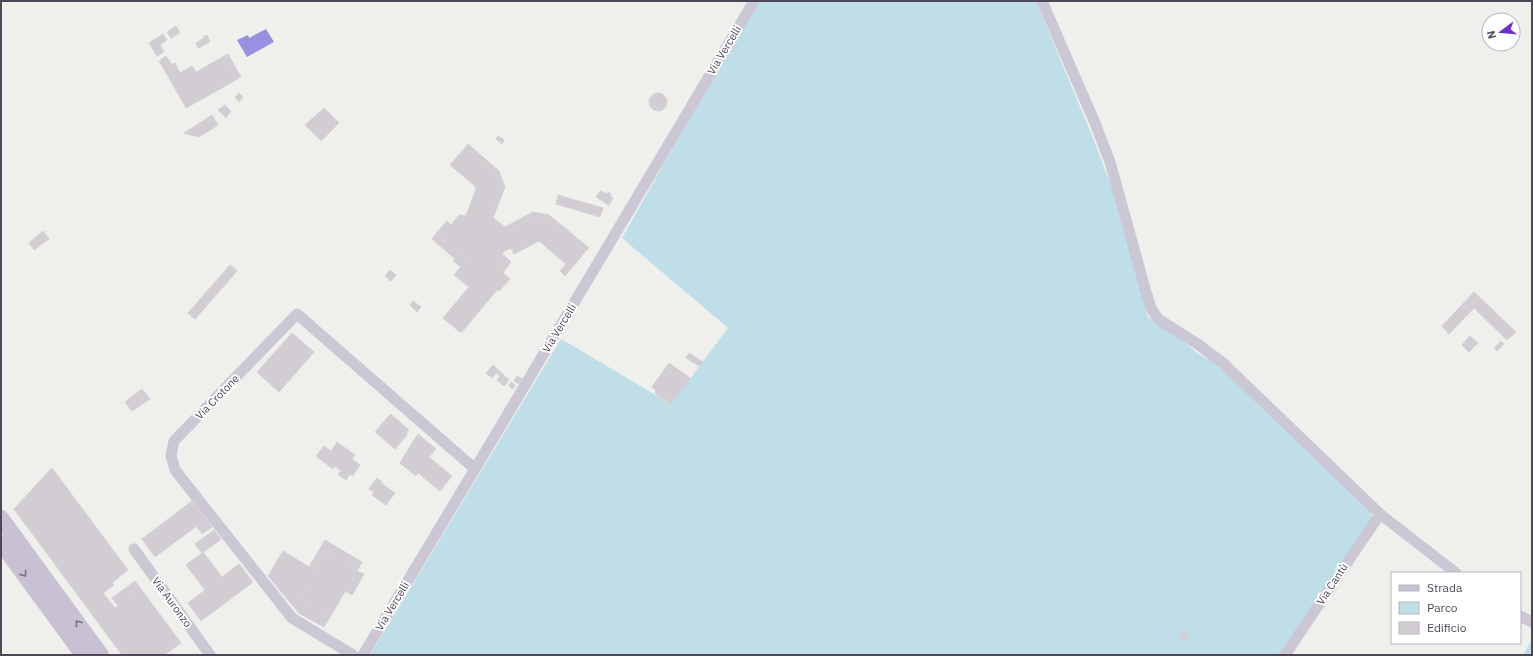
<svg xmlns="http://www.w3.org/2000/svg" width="1533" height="656" viewBox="0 0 1533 656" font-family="'IBM Plex Sans',sans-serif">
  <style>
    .green { fill: #bfdee8 }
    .water { fill: #9791e0 }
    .building { fill: #d1cdd3; stroke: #d5d1d7 }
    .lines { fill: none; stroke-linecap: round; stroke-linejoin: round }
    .street { stroke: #ccc7d5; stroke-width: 11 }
    .secondary { stroke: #c8c1d3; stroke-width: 16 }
    .oneway { stroke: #787282 }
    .labels { text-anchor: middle; stroke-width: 4; stroke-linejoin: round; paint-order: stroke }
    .street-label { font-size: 11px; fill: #4d4757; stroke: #fff }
  </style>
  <rect width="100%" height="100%" fill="#efefec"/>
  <path class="green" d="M759 1H1036L1093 138 1116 199 1148 317 1182 340 1197 353 1215 363 1369 508 1372 516 1281 655H370L561 339 671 404 728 328 622 238 666 160Z
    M1532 640V655H1523Z"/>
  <path class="water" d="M266 29 274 42 247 57 237 40 248 35 249 38Z"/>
  <path class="building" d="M176 26 180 33 171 38 167 32Z
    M163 34 167 40 160 45 164 52 157 56 149 43Z
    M207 35 210 42 198 48 196 43 204 38 203 37Z
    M228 54 241 77 234 81 221 58Z
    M166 56 172 65 164 69 159 61Z
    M221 58 234 81 186 108 164 69 175 63 180 73 192 66 196 72Z
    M239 93 243 97 239 102 235 97Z
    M649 102a9 9 0 1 1 18 0a9 9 0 1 1-18 0Z
    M225 105 231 111 226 118 218 110Z
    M324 108 339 123 321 141 305 125Z
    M212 115 218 125 199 137 184 133Z
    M498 136 504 140 502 144 496 139Z
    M468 144 499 171 505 187 493 218 505 227 533 212 549 215 589 248 586 251 547 219 534 217 505 233 502 230 499 232 490 224 491 222 488 220 500 187 496 174 465 148Z
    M465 148 496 174 500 187 488 220 491 222 490 224 499 232 502 230 505 233 534 217 547 219 586 251 565 276 560 271 566 264 539 241 514 254 511 248 504 251 502 254 505 256 497 265 500 267 503 264 507 267 503 273 510 279 499 291 497 290 461 333 443 318 469 287 454 275 467 259 460 253 455 259 432 239 435 235 443 241 448 234 441 228 447 221 451 225 459 215 466 216 476 189 475 186 450 165Z
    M600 191 607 194 608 192 611 194 610 196 613 198 609 205 596 197Z
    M558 195 603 208 600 217 556 204Z
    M441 228 448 234 443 241 435 235Z
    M43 231 49 239 34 250 29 243Z
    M460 253 467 259 461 267 453 261Z
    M505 256 511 262 507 267 503 264 500 267 497 265Z
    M230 265 237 271 195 319 188 313Z
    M390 270 396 275 391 281 385 276Z
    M1474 292 1516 332 1507 340 1474 308 1449 334 1442 326Z
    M413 301 421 307 417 312 410 305Z
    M292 333 314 352 279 392 257 372Z
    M1470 336 1478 343 1469 352 1462 345Z
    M1501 341 1504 344 1497 351 1494 348Z
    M689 353 703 362 699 366 686 358Z
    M669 363 690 378 688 382 672 370 660 386 669 393 664 400 655 393 656 390 652 387Z
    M493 365 509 380 504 386 497 380 500 376 496 373 492 378 486 373Z
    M672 370 688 382 671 404 664 400 669 393 660 386Z
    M517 376 522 379 519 384 514 381Z
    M511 382 515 385 513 389 509 386Z
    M142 389 150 399 132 411 125 402Z
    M391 414 409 430 406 434 387 418Z
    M387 418 407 435 395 449 375 432Z
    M418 434 436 449 429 457 412 443Z
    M337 442 355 455 352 459 360 465 353 476 350 474 346 480 338 474 341 471 335 466 333 469 324 462Z
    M412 443 452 476 440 491 418 473 416 476 400 463Z
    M324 446 331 451 324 462 316 456Z
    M52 468 128 570 112 583 114 585 103 593 115 608 141 589 181 643 164 655H122L14 509Z
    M377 478 382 482 374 492 369 489Z
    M381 483 395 493 386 505 372 495Z
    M192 501 206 519 155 557 142 539Z
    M206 519 212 527 202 534 196 526Z
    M214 530 221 539 202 553 195 544Z
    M325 540 362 562 357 571 327 553 300 599 330 617 324 627 299 613 268 576 283 551 309 567Z
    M203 552 222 577 205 590 186 565Z
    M327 553 357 571 330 617 300 599Z
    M239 564 253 582 201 621 188 603Z
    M357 571 364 574 352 595 345 591Z
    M135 581 141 589 118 606 112 598Z
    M1180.5 637a3.5 3.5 0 1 1 7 0a3.5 3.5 0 1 1-7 0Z"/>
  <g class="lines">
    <path class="street" d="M1042 1 1095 123 1110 162 1146 292 1151 308 1158 319 1199 345 1223 363 1380 514 1456 573
      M134 549 210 655
      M1520 616 1532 622
      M353 655 292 618 175 470 171 456 174 441 297 314 475 469
      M363 655 475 469 754 1
      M1285 655 1380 514"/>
    <path class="secondary" d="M1 518 101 655
      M1 543 83 655"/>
  </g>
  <defs><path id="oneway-chevron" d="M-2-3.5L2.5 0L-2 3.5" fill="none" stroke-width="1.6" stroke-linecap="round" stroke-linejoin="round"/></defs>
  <g class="oneway">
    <use href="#oneway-chevron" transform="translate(24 574) rotate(54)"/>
    <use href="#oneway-chevron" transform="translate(78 623) rotate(-126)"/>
  </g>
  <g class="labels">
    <g class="street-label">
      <text transform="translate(724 50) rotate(-59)" y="4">Via Vercelli</text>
      <text transform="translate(559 328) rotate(-59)" y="4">Via Vercelli</text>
      <text transform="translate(217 397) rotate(-46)" y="4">Via Crotone</text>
      <text transform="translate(1332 584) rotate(-57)" y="4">Via Cantù</text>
      <text transform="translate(172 602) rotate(54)" y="4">Via Auronzo</text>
      <text transform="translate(392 606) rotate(-59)" y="4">Via Vercelli</text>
    </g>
  </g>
  <rect width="1533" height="656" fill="none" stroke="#4d4757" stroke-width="4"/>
  <rect x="1391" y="572" width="130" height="72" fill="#ffffff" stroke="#b8b5bc"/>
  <rect x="1399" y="585" width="20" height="6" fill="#c8c1d3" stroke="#b8b5bc"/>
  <text x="1427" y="592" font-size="12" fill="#4d4757">Strada</text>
  <rect x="1399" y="602" width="20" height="12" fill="#bfdee8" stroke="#b8b5bc"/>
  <text x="1427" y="612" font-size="12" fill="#4d4757">Parco</text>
  <rect x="1399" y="622" width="20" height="12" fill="#d1cdd3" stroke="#b8b5bc"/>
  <text x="1427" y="632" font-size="12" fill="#4d4757">Edificio</text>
  <g transform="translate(1501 32) rotate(254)"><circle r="19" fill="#ffffff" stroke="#b8b5bc"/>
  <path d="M0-3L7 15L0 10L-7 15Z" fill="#702ec7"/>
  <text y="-6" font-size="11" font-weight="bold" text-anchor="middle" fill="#4d4757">N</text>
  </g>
</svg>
